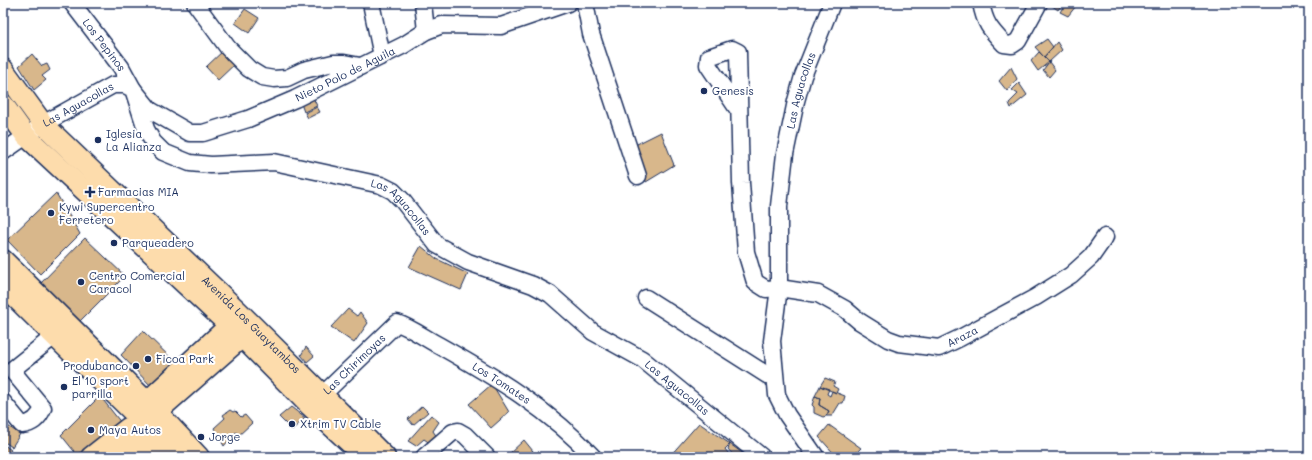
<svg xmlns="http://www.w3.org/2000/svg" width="1312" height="460" viewBox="0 0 1312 460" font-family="Mali,sans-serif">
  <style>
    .building { fill: #d8b78b; stroke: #1b2f5e }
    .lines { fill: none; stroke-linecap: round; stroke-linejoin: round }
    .minor-casing { stroke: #1b2f5e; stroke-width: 19 }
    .major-casing { stroke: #1b2f5e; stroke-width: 23 }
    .minor { stroke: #fff; stroke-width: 16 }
    .major { stroke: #fddcac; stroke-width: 20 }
    .poi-dot { fill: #1b2f5e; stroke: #fff; stroke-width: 1.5 }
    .labels { text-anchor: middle; stroke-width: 4; stroke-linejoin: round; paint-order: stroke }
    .street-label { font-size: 11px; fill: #1b2f5e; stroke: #fff }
    .poi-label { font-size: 11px; fill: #1b2f5e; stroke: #fff; text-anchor: start }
  </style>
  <rect width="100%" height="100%" fill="#fff"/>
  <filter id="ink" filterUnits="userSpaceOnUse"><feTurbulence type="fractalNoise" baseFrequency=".025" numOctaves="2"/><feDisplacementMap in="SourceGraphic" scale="8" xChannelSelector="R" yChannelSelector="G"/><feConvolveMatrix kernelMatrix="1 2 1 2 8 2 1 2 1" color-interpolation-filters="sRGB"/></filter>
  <g filter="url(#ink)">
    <path class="building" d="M1048 3H1063L1058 10Z
      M1066 3H1074L1076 6 1068 16 1060 12Z
      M245 9 259 18 249 33 235 23Z
      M1047 39 1053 47 1044 57 1035 47Z
      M1057 42 1062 50 1049 62 1044 57Z
      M225 49 237 62 218 80 206 67Z
      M1039 52 1049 62 1038 71 1031 61Z
      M32 54 42 66 47 64 50 70 42 76 46 80 34 90 19 66Z
      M1049 62 1055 70 1049 77 1043 70Z
      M1011 67 1017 79 1007 91 999 81Z
      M1019 83 1027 95 1011 108 1009 103 1018 94 1012 90Z
      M312 95 317 106 304 112 300 101Z
      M317 107 320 112 308 118 305 113Z
      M661 132 674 165 646 182 635 145Z
      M56 193 80 234 40 274 7 240Z
      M85 238 125 276 74 327 37 287Z
      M421 246 437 259 468 274 461 290 409 267Z
      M348 309 357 316 360 312 368 323 354 343 331 327Z
      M143 331 176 363 152 387 121 355Z
      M306 347 314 356 307 362 301 355Z
      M825 378 835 382 833 386 838 389 836 393 820 386Z
      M492 384 509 412 491 428 469 404Z
      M820 386 829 389 827 394 830 396 832 391 845 396 843 403H840L832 416H826L829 411 819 405 820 398 815 396Z
      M100 396 122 424 78 456 61 435Z
      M815 396 820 398 819 405 829 411 826 416 823 417 814 413V407L812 405Z
      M422 406 428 412 413 425 408 419Z
      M291 407 305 418 292 430 279 417Z
      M230 410 233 412 235 411 241 417 245 415 252 423 238 436 236 432 224 446 214 428 225 418 223 415Z
      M431 415 439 422 433 431 437 437 431 444 424 439 416 446 408 441Z
      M3 423 20 434 12 447 3 441Z
      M699 423 730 444 725 449 731 457H669Z
      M829 425 861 448 852 457H837L819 437Z
      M524 440 533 451 525 457H512L509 454Z
      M3 444 11 450 6 457H3Z
      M730 444 745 455 744 457H735L728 449Z"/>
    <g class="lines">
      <g class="minor-casing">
        <g id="minor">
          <path id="s1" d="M72 3 121 67 133 89 150 110 190 133H203L248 119 295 99 404 45 426 31 442 25 501 26 568 3"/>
          <path d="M195 3 228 48 249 69 262 77 274 79 287 78 304 70 333 63H344L360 66"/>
          <path d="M371 3 382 56"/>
          <path d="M423 3 426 31"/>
          <path d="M585 3 591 34 638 176"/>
          <path d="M981 3C985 24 990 29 1004 44L1012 45 1018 41 1039 3"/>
          <path id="s2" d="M739 111 708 65 709 57 732 49 738 52 741 183 746 252 755 282 766 289 779 288 818 294 845 309 859 321 888 339 899 343 939 348 960 338 1036 297 1071 275 1091 257 1105 237"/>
          <path id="s3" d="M3 152 43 124 113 85H125L133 89 146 129 153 142 163 152 190 163 211 165 274 162 381 185 393 191 402 200 437 245 468 262 533 285 550 294 593 332 642 359 762 457"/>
          <path d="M646 298 775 380"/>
          <path d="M3 402 22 425C32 424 39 418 43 408L14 373 13 369 53 337"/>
          <path id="s4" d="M314 403 397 323C412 328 426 339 440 346 495 377 550 410 593 457"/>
          <path d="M424 457 453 432 458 431 465 435 487 457"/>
          <path id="s5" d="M816 457 787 415 777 395 772 341 779 288V206L785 154 796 101 803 76 832 3"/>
        </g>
      </g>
      <g class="major-casing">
        <g id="major">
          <path id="s6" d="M3 69 43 124 240 313 385 457"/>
          <path d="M3 104 26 136 242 337 310 406 365 457"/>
          <path d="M3 260 157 412 199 457"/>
          <path d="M3 285C49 332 97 376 143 422 154 433 163 446 173 457"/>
          <path d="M137 411 230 325 239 315"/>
          <path d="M107 445H141L168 452"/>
          <path d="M91 457 128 428 144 423 242 337 251 327"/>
        </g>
      </g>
      <use href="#minor" class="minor"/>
      <use href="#major" class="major"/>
    </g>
  </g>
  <g class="poi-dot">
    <circle cx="704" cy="91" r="4"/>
    <circle cx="98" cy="140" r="4"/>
    <path d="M88 186h4v4h4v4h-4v4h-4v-4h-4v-4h4z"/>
    <circle cx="51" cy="213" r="4"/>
    <circle cx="114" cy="243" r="4"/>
    <circle cx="81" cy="282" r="4"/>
    <circle cx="148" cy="359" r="4"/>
    <circle cx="136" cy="366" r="4"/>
    <circle cx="64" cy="387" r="4"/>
    <circle cx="292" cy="424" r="4"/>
    <circle cx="91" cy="430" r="4"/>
    <circle cx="201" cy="437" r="4"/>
  </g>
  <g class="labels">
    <g class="street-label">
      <text dy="4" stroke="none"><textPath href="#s1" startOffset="53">Los Pepinos</textPath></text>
      <text dy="4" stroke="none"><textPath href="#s1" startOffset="346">Nieto Polo de Aguila</textPath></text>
      <text dy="4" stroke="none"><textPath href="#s5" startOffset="381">Las Aguacollas</textPath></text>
      <text dy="4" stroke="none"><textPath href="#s3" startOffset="89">Las Aguacollas</textPath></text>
      <text dy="4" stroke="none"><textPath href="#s3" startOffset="473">Las Aguacollas</textPath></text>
      <text dy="4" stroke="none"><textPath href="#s6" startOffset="357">Avenida Los Guaytambos</textPath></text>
      <text dy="4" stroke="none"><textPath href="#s2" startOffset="553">Araza</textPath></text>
      <text dy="4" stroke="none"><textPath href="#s4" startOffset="56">Las Chirimoyas</textPath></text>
      <text dy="4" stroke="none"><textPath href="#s4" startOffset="236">Los Tomates</textPath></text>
      <text dy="4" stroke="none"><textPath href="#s3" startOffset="809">Las Aguacollas</textPath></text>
    </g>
    <g class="poi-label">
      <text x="712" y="95">Genesis</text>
      <text x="106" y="138">Iglesia<tspan x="106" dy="13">La Alianza</tspan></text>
      <text x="98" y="196">Farmacias MIA</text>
      <text x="59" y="211">Kywi Supercentro<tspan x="59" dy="13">Ferretero</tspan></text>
      <text x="122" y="247">Parqueadero</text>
      <text x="89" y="280">Centro Comercial<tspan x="89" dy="13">Caracol</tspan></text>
      <text x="156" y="363">Ficoa Park</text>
      <text x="128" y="370" text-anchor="end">Produbanco</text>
      <text x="72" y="385">El 10 sport<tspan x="72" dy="13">parrilla</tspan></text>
      <text x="300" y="428">Xtrim TV Cable</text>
      <text x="99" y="434">Maya Autos</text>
      <text x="209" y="441">Jorge</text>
    </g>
  </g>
  <rect width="1312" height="460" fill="none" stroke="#fff" stroke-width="16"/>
  <rect x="8" y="8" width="1296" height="444" fill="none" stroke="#1b2f5e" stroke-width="1.5" filter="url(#ink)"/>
</svg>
